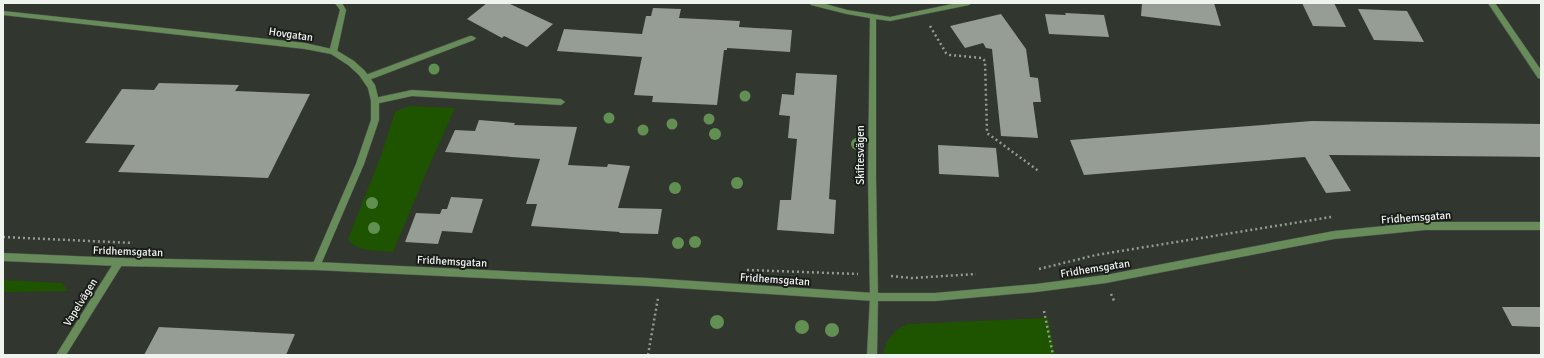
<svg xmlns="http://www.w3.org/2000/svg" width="1544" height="358" viewBox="0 0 1544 358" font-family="Signika,sans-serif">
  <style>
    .green { fill: #1e5400 }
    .building { fill: #969d94 }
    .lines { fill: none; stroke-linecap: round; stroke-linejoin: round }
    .service-casing { stroke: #4f544e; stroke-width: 1 }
    .minor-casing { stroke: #4f544e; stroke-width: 1 }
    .tertiary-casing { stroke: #4f544e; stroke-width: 1 }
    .path { stroke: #969a95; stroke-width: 2.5; stroke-dasharray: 2 3; stroke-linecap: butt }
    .service { fill: #678c5a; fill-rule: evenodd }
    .minor { fill: #678c5a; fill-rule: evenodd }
    .tertiary { fill: #678c5a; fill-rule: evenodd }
    .tree { fill: #628f52 }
    .labels { text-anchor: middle; stroke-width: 4; stroke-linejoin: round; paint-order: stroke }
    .street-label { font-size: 11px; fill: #eff3ee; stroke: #1a1d1a }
  </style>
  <rect width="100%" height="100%" fill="#31362f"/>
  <path class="green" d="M409 106 455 108 426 173 393 252C379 250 357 253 348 239L382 153 395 112Z
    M3 280 62 283 68 291 3 292Z
    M1048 318 1055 355H884C884 341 895 329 908 324Z"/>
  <path class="building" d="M487 3H508L553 24 527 47 504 36 502 38 467 19Z
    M1142 3H1214L1221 26 1141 16Z
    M1302 3H1334L1346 27 1313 26Z
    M653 8 681 9 679 18 740 21 739 27 792 30 790 52 727 48V50H724L717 105 652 102 653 96 634 95 642 57 557 51 564 29 642 34 646 16H651Z
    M1358 9 1407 11 1424 42 1374 40Z
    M1065 13 1104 15 1109 37 1049 34 1045 14 1066 15Z
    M1001 14 1026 49 1030 77 1038 78 1041 102H1033L1038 138 1001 136 992 49 986 48 983 43 965 48 950 26Z
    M796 73 837 75 829 199 836 200 834 234 777 230 780 200H791L797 139 788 138 790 116 779 115 782 94 794 95Z
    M159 83 239 85 235 91 310 94 268 178 118 172 135 145 85 143 122 89 154 90Z
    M479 120 515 123 514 125 577 127 568 165 607 167 608 164 630 166 618 208 662 209 658 234 619 233 620 232 531 226 537 204H526L540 159 445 152 455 130 475 131Z
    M1312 121 1541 124V157L1329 155 1351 191 1326 193 1305 157 1084 175 1070 140Z
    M938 145 996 148 999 177 939 174Z
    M451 197 483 199 472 233 442 231 438 244 405 242 416 213 440 214 442 209H447Z
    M1502 307H1541V327L1512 326Z
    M159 327 295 334 286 355H144Z"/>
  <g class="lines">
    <g class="service-casing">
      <path id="service" d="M335 3H342L346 10 337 52 333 55 329 52 340 10Z
        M470 36H472L476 38 474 40 369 80 366 81 362 78 363 76Z
        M412 90 561 99 565 102 561 105 412 96 375 104 371 101 375 98Z"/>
    </g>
    <g class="minor-casing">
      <path id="minor" d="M810 3H822L847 10 890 17 957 3H972L969 5 890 21 876 19V178L878 297 877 355H867L870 297 868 178 870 18 847 14 811 5Z
        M1488 3H1495L1541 70V79L1538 78Z
        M3 11 305 43 336 50 354 61 365 71 375 85 379 101V120L364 164 319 269 316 270 313 269 312 266 356 164 371 120V101L368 88 359 75 348 65 331 54 305 49 3 15Z
        M119 258 122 259 123 262 122 265 66 355H56L116 259Z"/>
    </g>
    <g class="tertiary-casing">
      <path id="tertiary" d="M1425 222H1541V230H1425L1334 239 1106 283 1036 292 935 301H874L648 286 316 270 119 266 3 261V253L119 258 316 262 648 278 874 293H935L1036 284 1106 275 1334 231Z"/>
    </g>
    <path class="path" d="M930 26 946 53 950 55 982 58 985 61 987 133 1040 172
      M3 237 133 243
      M1039 269 1096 255 1331 217
      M747 270 858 274
      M891 276 912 278 976 274
      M1111 294 1115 303
      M1044 311 1053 355
      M648 355 658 298"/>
    <use href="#service" class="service"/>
    <use href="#minor" class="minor"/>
    <use href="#tertiary" class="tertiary"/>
  </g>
  <g class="tree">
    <circle cx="434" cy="69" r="5.5"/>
    <circle cx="745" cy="96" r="5.5"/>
    <circle cx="609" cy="118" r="5.5"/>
    <circle cx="709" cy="119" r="5.5"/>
    <circle cx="672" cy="124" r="5.5"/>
    <circle cx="643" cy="130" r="5.5"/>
    <circle cx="715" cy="134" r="6"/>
    <circle cx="857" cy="144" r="6"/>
    <circle cx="737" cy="183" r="6"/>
    <circle cx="675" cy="188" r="6"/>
    <circle cx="372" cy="203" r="6"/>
    <circle cx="374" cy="228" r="6"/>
    <circle cx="695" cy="242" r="6"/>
    <circle cx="678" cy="243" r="6"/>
    <circle cx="717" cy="322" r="7"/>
    <circle cx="802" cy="327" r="7"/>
    <circle cx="832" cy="330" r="7"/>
  </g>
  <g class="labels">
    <g class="street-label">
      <text transform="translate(291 34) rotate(8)" y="4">Hovgatan</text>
      <text transform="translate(860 155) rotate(-90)" y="4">Skiftesvägen</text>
      <text transform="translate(1416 217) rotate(-4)" y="4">Fridhemsgatan</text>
      <text transform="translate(128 251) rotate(2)" y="4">Fridhemsgatan</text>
      <text transform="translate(452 261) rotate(3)" y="4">Fridhemsgatan</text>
      <text transform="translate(1095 268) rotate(-9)" y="4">Fridhemsgatan</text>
      <text transform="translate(775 279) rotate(4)" y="4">Fridhemsgatan</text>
      <text transform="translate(80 302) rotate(-58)" y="4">Vapelvägen</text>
    </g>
  </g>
  <rect width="1544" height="358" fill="none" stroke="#eff3ee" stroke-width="8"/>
</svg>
